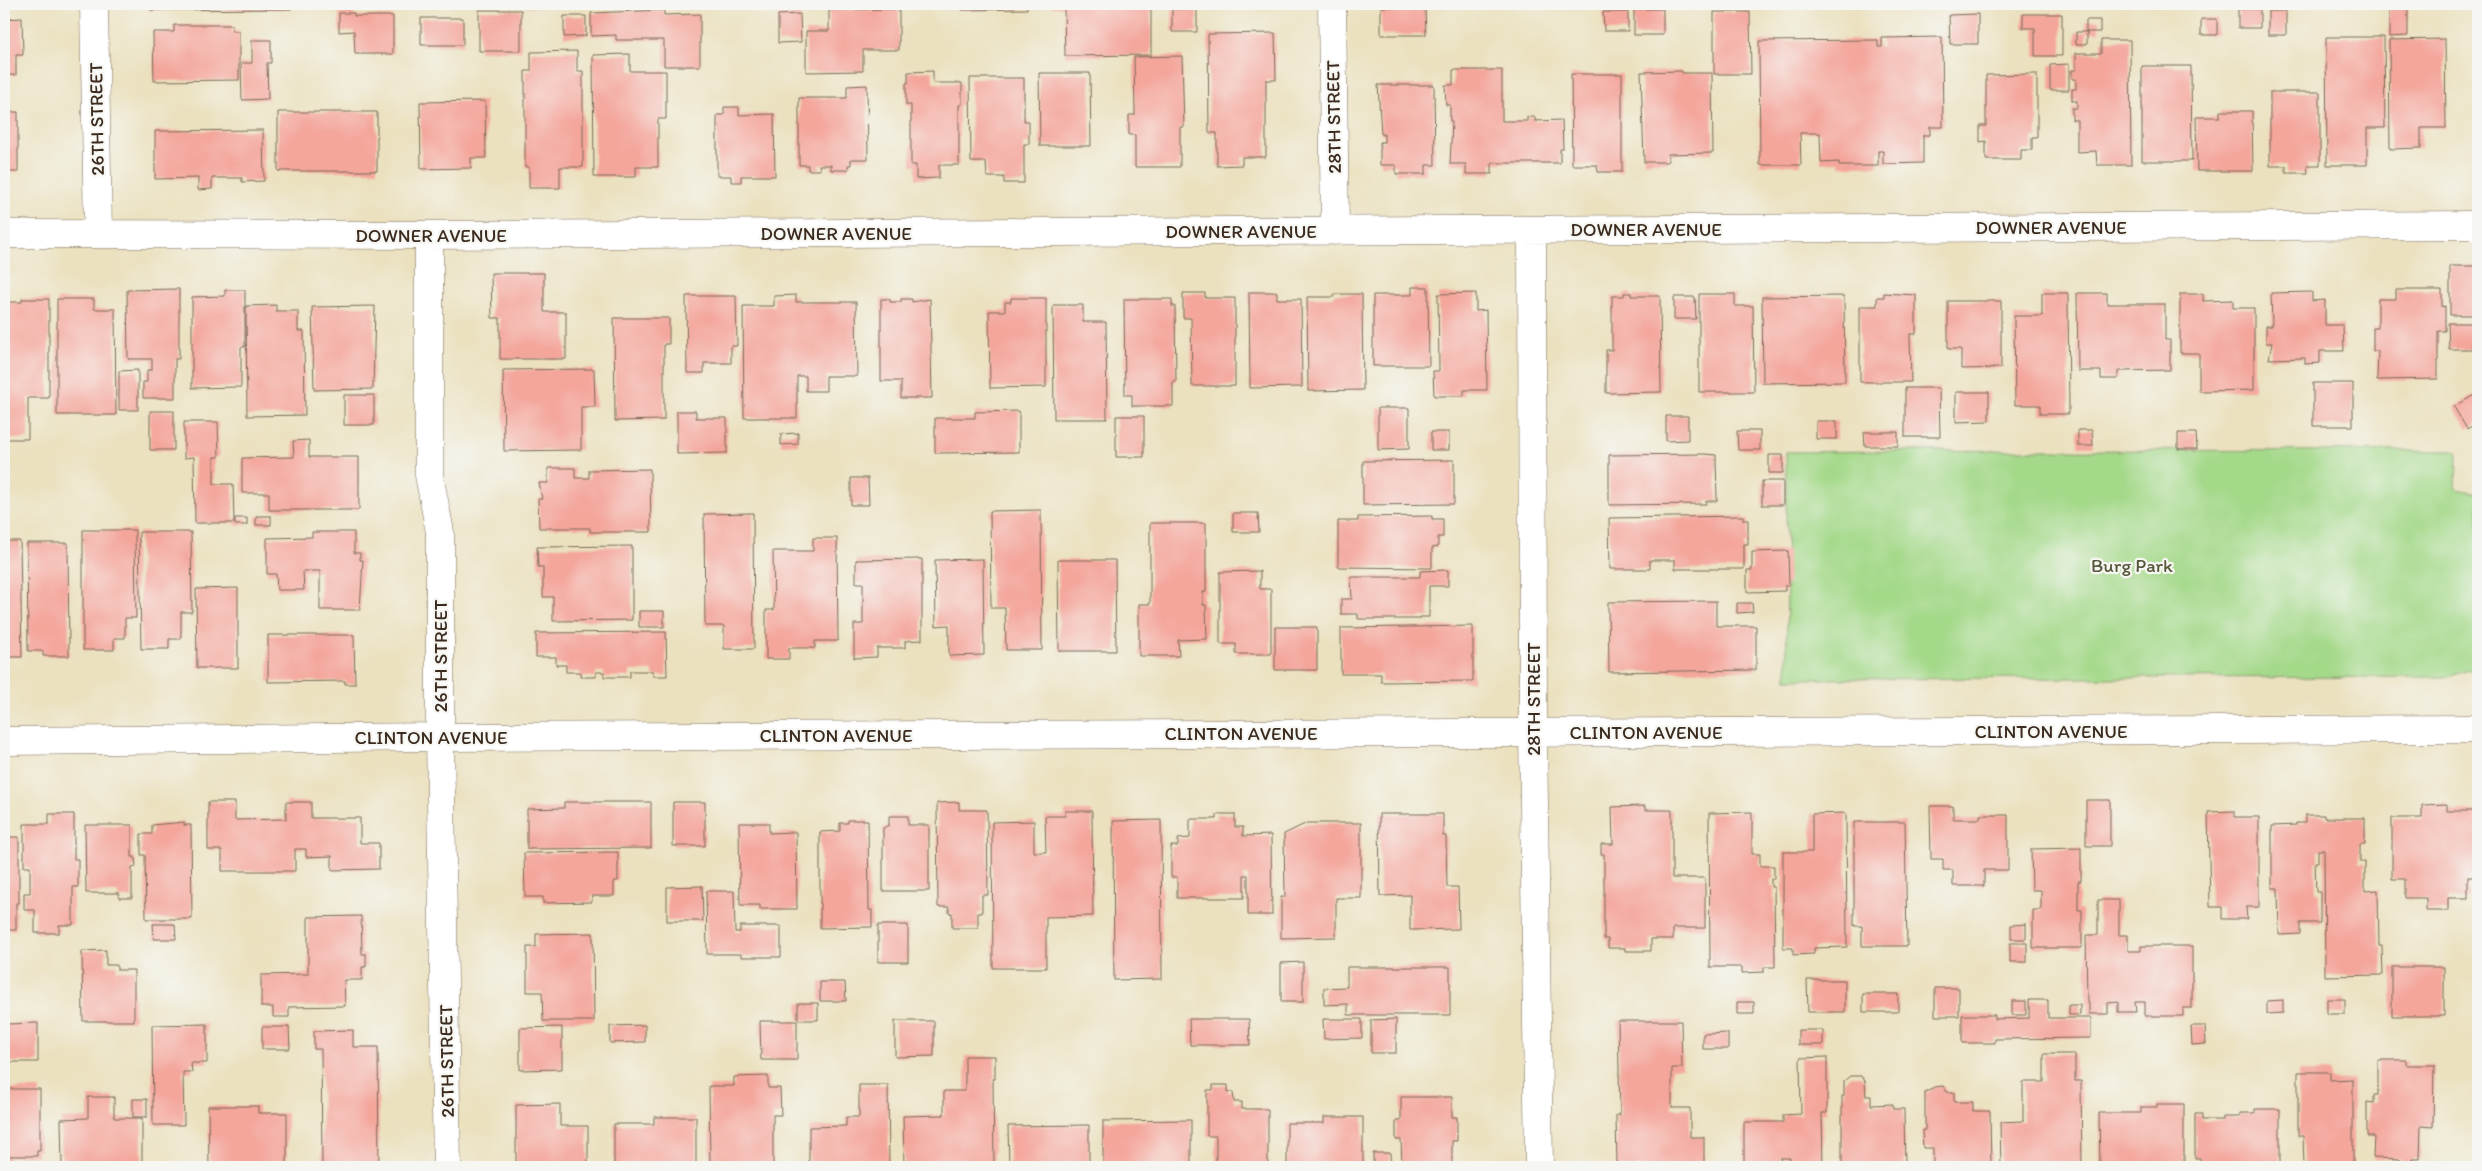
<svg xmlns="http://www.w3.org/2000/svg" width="2482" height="1171" viewBox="0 0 2482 1171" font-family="Itim,sans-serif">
  <rect width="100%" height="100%" fill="#f6f6f2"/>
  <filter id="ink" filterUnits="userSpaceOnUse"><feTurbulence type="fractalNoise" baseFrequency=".02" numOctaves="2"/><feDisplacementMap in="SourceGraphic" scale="10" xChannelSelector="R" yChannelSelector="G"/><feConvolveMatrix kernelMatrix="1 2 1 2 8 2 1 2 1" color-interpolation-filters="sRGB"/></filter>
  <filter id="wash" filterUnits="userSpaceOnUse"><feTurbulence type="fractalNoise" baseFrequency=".0096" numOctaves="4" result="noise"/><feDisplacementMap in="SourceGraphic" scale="20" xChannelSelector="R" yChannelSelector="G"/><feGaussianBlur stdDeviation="1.12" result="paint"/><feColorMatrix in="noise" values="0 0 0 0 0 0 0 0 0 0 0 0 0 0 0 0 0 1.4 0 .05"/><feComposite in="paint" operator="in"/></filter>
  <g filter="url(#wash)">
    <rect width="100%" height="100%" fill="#ebe1bf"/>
    <path fill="#a4d98a" stroke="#708254" d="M 2020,450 L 2457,451 L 2456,489 L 2478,493 L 2478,667 L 2448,677 L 1787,679 L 1786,452 Z"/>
    <g id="blocks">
      <path fill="#f4a69b" d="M 150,4 L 291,4 L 291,9 L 150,10 Z
        M 527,4 L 583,4 L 583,6 L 527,7 Z
        M 962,4 L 1027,4 L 1027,9 L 962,10 Z
        M 1051,4 L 1173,4 L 1173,7 L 1151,7 L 1151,55 L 1065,56 L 1064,7 L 1051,7 Z
        M 1227,4 L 1273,4 L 1273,7 L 1227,8 Z
        M 1616,4 L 1642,4 L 1642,7 L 1616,7 Z
        M 1381,7 L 1425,7 L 1426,35 L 1381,35 Z
        M 2389,7 L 2408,7 L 2408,36 L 2389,37 Z
        M 899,9 L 899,50 L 863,50 L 863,71 L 806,72 L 806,31 L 829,31 L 829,10 Z
        M 1172,9 L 1197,9 L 1197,32 L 1172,32 Z
        M 1634,9 L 1663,9 L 1663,35 L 1634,35 Z
        M 2238,9 L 2260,9 L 2260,28 L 2238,28 Z
        M 479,10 L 521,10 L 521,51 L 479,51 Z
        M 664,10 L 664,15 L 700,14 L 700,66 L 664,66 L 664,40 L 616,40 L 616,35 L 591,36 L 591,13 Z
        M 2268,11 L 2286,11 L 2286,35 L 2268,35 Z
        M 1603,12 L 1628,12 L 1628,31 L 1604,31 Z
        M 1714,12 L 1750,12 L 1751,74 L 1714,74 Z
        M 339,13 L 354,13 L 354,16 L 393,16 L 393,54 L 355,54 L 354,31 L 339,32 Z
        M 800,14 L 801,42 L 778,43 L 778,15 Z
        M 1978,14 L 1978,44 L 1950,44 L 1949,15 Z
        M 2023,14 L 2062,14 L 2062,56 L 2035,56 L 2035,28 L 2023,28 Z
        M 564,16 L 586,16 L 586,36 L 564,37 Z
        M 22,18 L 23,55 L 16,55 L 16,75 L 4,75 L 4,19 Z
        M 421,18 L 463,18 L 463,45 L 421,45 Z
        M 2201,19 L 2217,19 L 2217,35 L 2201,35 Z
        M 2086,20 L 2100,20 L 2100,32 L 2086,32 Z
        M 174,25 L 232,25 L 232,31 L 239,31 L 239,80 L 154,81 L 153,32 L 174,32 Z
        M 2076,32 L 2087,32 L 2087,44 L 2076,44 Z
        M 1275,33 L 1276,80 L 1266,80 L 1266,157 L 1242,157 L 1242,165 L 1217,166 L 1217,133 L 1209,133 L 1208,34 Z
        M 1942,37 L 1943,127 L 1930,127 L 1930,135 L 1923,135 L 1923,163 L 1883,164 L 1883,151 L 1878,151 L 1878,166 L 1839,166 L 1839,162 L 1821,163 L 1820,133 L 1800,133 L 1801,165 L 1760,165 L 1759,41 L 1878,40 L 1878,47 L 1882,47 L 1882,38 Z
        M 2326,37 L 2384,37 L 2385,128 L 2367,128 L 2367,165 L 2327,165 Z
        M 2445,39 L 2446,128 L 2421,128 L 2421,148 L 2390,149 L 2389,40 Z
        M 252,40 L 271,40 L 271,63 L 267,63 L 268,99 L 242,100 L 241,63 L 252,63 Z
        M 2101,40 L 2130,40 L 2131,165 L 2097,165 L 2096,151 L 2077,152 L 2077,120 L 2072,120 L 2072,108 L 2077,108 L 2077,101 L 2072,101 L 2072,89 L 2076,89 L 2076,79 L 2072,79 L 2072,70 L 2076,70 L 2076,53 L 2101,53 Z
        M 577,51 L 577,71 L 583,71 L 583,167 L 560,167 L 560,188 L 529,188 L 529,167 L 525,167 L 525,71 L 531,71 L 531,52 Z
        M 630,54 L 630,71 L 666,71 L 666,119 L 658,119 L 658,167 L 636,167 L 636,177 L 594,177 L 593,55 Z
        M 1182,56 L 1184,127 L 1180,127 L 1180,167 L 1135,167 L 1135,135 L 1129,135 L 1129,115 L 1135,115 L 1134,57 Z
        M 2069,64 L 2069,90 L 2050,90 L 2050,65 Z
        M 2142,66 L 2191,66 L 2192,161 L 2142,161 Z
        M 1453,70 L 1502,70 L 1502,121 L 1527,121 L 1527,117 L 1535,117 L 1535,121 L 1562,120 L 1563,149 L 1560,149 L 1560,163 L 1492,163 L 1492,174 L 1466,174 L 1466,164 L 1450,164 L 1452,121 L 1450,121 L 1450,105 L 1446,105 L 1445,85 L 1453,85 Z
        M 933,71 L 933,83 L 962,83 L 962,105 L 959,105 L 959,165 L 939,165 L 939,178 L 916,179 L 916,165 L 911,165 L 911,105 L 906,105 L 906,83 L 908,83 L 908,72 Z
        M 1682,71 L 1682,73 L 1712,73 L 1713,153 L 1668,154 L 1668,162 L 1644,162 L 1641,72 Z
        M 1039,73 L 1090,73 L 1091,146 L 1040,146 Z
        M 1571,74 L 1622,74 L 1622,172 L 1598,172 L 1597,165 L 1572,165 Z
        M 2037,74 L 2037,137 L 2032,137 L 2032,150 L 2021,150 L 2021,160 L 1986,160 L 1986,141 L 1980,142 L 1980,126 L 1986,126 L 1986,75 Z
        M 970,78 L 1024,78 L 1024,121 L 1029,121 L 1029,144 L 1024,144 L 1024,183 L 1004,183 L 1004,177 L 987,177 L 986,162 L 971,162 Z
        M 867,85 L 868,159 L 851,159 L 851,165 L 848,165 L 848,170 L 831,170 L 831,165 L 819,165 L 820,170 L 808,170 L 808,165 L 799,165 L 799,98 L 847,98 L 847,86 Z
        M 1378,85 L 1434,85 L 1435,165 L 1426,165 L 1426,174 L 1396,174 L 1396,165 L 1380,165 L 1380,142 L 1384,142 L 1384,134 L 1381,134 Z
        M 2270,92 L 2320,92 L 2320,165 L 2307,165 L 2308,173 L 2286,173 L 2286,166 L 2270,166 Z
        M 485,101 L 486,158 L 471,158 L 471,168 L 421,169 L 420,102 Z
        M 724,107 L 739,107 L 739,115 L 774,114 L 775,176 L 741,176 L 741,182 L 731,182 L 731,176 L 717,176 L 717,115 L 724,115 Z
        M 2220,111 L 2252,111 L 2253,171 L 2197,171 L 2196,117 L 2220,117 Z
        M 4,112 L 18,112 L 18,172 L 4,172 Z
        M 278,112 L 377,112 L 377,171 L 278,171 Z
        M 263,130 L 264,181 L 242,182 L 242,178 L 212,178 L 212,189 L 198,190 L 198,178 L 155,179 L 155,131 Z
        M 2450,266 L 2478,266 L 2478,315 L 2450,315 Z
        M 491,273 L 544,273 L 544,312 L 566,312 L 566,359 L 500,359 L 500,318 L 492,318 Z
        M 1412,287 L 1428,287 L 1429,366 L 1373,366 L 1373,295 L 1412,295 Z
        M 179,289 L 179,359 L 175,359 L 175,398 L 143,398 L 143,382 L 147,382 L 147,370 L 152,370 L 152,359 L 128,359 L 127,290 Z
        M 225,290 L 245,290 L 245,347 L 241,347 L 241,387 L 192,388 L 192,297 L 225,296 Z
        M 2396,290 L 2442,290 L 2442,307 L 2445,306 L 2445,331 L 2438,331 L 2438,379 L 2377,380 L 2378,351 L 2373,351 L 2373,328 L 2378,328 L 2378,299 L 2396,299 Z
        M 1249,292 L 1277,292 L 1277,299 L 1301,299 L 1302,387 L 1250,388 Z
        M 2312,292 L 2312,301 L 2325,300 L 2325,325 L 2343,325 L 2344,351 L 2320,351 L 2320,363 L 2305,364 L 2305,358 L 2269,359 L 2272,343 L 2266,343 L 2266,326 L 2272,326 L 2271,293 Z
        M 1183,293 L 1205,293 L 1205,298 L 1235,298 L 1235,386 L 1192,386 L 1191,318 L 1183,318 Z
        M 1476,293 L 1476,311 L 1486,310 L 1487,390 L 1464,390 L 1464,396 L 1434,396 L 1433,371 L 1439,371 L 1438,294 Z
        M 1624,293 L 1631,293 L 1631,296 L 1660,296 L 1661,392 L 1606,393 L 1606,350 L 1612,350 L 1612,296 L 1624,296 Z
        M 1884,293 L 1916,295 L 1916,334 L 1910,334 L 1911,382 L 1860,382 L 1860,306 L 1877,306 L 1877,297 L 1884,297 Z
        M 2042,293 L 2068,293 L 2069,414 L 2040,414 L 2040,405 L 2015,405 L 2014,316 L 2042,316 Z
        M 2077,293 L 2107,293 L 2107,304 L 2165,304 L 2165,340 L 2170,340 L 2170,370 L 2118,371 L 2118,379 L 2101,379 L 2101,371 L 2078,371 Z
        M 1334,294 L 1362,294 L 1363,390 L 1308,391 L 1307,297 L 1334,297 Z
        M 1699,294 L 1735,294 L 1735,306 L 1753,306 L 1754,392 L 1699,392 Z
        M 2180,294 L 2203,294 L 2203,301 L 2233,300 L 2233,308 L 2254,308 L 2254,390 L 2199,391 L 2199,353 L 2180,353 Z
        M 796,295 L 796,302 L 856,302 L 857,376 L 826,376 L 826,391 L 806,391 L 806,376 L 797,376 L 797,418 L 744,418 L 743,306 L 774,306 L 774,296 Z
        M 686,296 L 736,296 L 737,346 L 731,346 L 731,363 L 704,363 L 704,373 L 687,373 Z
        M 1844,296 L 1845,382 L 1763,383 L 1762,297 Z
        M 1674,297 L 1695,297 L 1696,319 L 1674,319 Z
        M 1011,298 L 1046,298 L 1046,387 L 990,388 L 989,311 L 1005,311 L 1005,302 L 1011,302 Z
        M 22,299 L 49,299 L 49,398 L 28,398 L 28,439 L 4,439 L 4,302 L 22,302 Z
        M 57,299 L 94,299 L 94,309 L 115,309 L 116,415 L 57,415 Z
        M 881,299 L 890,299 L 890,302 L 901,302 L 901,299 L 912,299 L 912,302 L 930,299 L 932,398 L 901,398 L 901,381 L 881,381 Z
        M 1124,299 L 1172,299 L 1172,306 L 1175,306 L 1176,382 L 1173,382 L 1173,406 L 1132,406 L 1132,395 L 1125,395 Z
        M 1948,301 L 2001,301 L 2001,368 L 1961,369 L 1961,349 L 1948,349 Z
        M 276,305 L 276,311 L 298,311 L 298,331 L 304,331 L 305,415 L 247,416 L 246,306 Z
        M 1053,305 L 1083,305 L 1083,322 L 1106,322 L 1107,419 L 1054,419 Z
        M 375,306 L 373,389 L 314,390 L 312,307 Z
        M 614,318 L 669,318 L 669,344 L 664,344 L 664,420 L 615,421 Z
        M 2448,323 L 2472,323 L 2472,349 L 2449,349 Z
        M 594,369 L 595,407 L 581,407 L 581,450 L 504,451 L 503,370 Z
        M 138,370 L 138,410 L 119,410 L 119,371 Z
        M 2313,383 L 2353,383 L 2353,426 L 2313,426 Z
        M 1905,388 L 1939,388 L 1940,437 L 1905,437 Z
        M 1956,392 L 1989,392 L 1989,421 L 1956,422 Z
        M 344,395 L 374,395 L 374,425 L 344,425 Z
        M 2474,395 L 2478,401 L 2478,422 L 2467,429 L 2454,407 Z
        M 1378,408 L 1409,408 L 1409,449 L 1378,450 Z
        M 150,411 L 174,411 L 174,450 L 150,450 Z
        M 677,411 L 696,411 L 696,418 L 727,418 L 727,453 L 677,454 Z
        M 1019,411 L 1019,452 L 935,453 L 935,418 L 975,418 L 975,412 Z
        M 1116,416 L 1144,416 L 1144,457 L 1116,457 Z
        M 1666,416 L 1688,416 L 1688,440 L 1666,441 Z
        M 1816,421 L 1837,421 L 1837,439 L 1816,439 Z
        M 184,422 L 218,422 L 219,457 L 214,457 L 214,484 L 233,484 L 234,523 L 195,523 L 194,457 L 184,458 Z
        M 2078,430 L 2092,430 L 2093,446 L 2078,446 Z
        M 1737,431 L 1760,431 L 1760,450 L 1738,450 Z
        M 1431,432 L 1449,432 L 1449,450 L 1431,450 Z
        M 1864,432 L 1898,432 L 1898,446 L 1865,446 Z
        M 798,433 L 798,444 L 781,445 L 781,434 Z
        M 2178,433 L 2196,433 L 2197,449 L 2178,449 Z
        M 309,440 L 309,457 L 359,457 L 359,510 L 269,510 L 269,493 L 242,493 L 242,458 L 294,457 L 293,441 Z
        M 1705,454 L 1716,455 L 1717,501 L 1706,501 L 1706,504 L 1609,505 L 1609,455 Z
        M 1769,455 L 1783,455 L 1783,473 L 1769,473 Z
        M 1454,460 L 1454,504 L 1363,505 L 1363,461 Z
        M 548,468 L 575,468 L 575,478 L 589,478 L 589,470 L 650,469 L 651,532 L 590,532 L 590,528 L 539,528 L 538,499 L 542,499 L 539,483 L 548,483 Z
        M 851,478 L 868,478 L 869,505 L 851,505 Z
        M 1762,481 L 1783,481 L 1783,505 L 1762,505 Z
        M 1041,510 L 1042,650 L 1006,650 L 1005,608 L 991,608 L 990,511 Z
        M 753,513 L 754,649 L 724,649 L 724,626 L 705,626 L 704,514 Z
        M 1233,513 L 1258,513 L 1259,532 L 1233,532 Z
        M 256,516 L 271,516 L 271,525 L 256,525 Z
        M 1432,516 L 1432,519 L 1443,519 L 1443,537 L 1438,537 L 1438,547 L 1432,548 L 1432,568 L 1338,567 L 1338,521 L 1358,521 L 1358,517 Z
        M 1743,516 L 1743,520 L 1748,520 L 1748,544 L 1744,544 L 1744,569 L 1675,569 L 1675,560 L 1650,560 L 1650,569 L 1610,569 L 1609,518 Z
        M 235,518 L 247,518 L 247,525 L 235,525 Z
        M 1150,523 L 1206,523 L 1206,592 L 1203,592 L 1203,605 L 1206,605 L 1207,639 L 1178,640 L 1179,656 L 1139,656 L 1139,604 L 1150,604 Z
        M 83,530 L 135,530 L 136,618 L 125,618 L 125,638 L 114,638 L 114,650 L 83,650 Z
        M 139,532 L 191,532 L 192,612 L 181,612 L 181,639 L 169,639 L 169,649 L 141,649 Z
        M 312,532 L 354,532 L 354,553 L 360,553 L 360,560 L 363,560 L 360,610 L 320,610 L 320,571 L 303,571 L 304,590 L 277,590 L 276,574 L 267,574 L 267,538 L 312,537 Z
        M 813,538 L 837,538 L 838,641 L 815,641 L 815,648 L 789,648 L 789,659 L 766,659 L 766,610 L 774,610 L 773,551 L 813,551 Z
        M 4,541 L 20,541 L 22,657 L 4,657 Z
        M 27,543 L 68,543 L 69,656 L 43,656 L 43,651 L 28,651 Z
        M 632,546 L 632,620 L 553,621 L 553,597 L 543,597 L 543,567 L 538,567 L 537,547 Z
        M 1788,551 L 1789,585 L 1785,585 L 1785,591 L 1747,592 L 1747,570 L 1752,570 L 1752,552 Z
        M 922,559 L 922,640 L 905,641 L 905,648 L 877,648 L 877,657 L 854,658 L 854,624 L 863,624 L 863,583 L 856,583 L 856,560 Z
        M 983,559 L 984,655 L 949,656 L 949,625 L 936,626 L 935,560 Z
        M 1058,560 L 1115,560 L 1116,651 L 1059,651 Z
        M 1448,570 L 1448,586 L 1429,586 L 1429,617 L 1420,617 L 1420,619 L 1358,619 L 1358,614 L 1341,614 L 1341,599 L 1352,599 L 1351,577 L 1420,577 L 1420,571 Z
        M 1260,571 L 1260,589 L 1271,589 L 1271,654 L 1236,654 L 1236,644 L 1220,644 L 1220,572 Z
        M 238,588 L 238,668 L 197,668 L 196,589 Z
        M 1716,601 L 1716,626 L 1756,626 L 1756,670 L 1609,672 L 1608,602 Z
        M 1737,603 L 1752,603 L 1753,612 L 1737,613 Z
        M 639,611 L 664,611 L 664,627 L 639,627 Z
        M 1473,626 L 1473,681 L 1381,682 L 1381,674 L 1341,674 L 1341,628 Z
        M 1275,627 L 1317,627 L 1317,670 L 1275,670 Z
        M 666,632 L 667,676 L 653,676 L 653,671 L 630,671 L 630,677 L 604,677 L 604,672 L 596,672 L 596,677 L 580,677 L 580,672 L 566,672 L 566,665 L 556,665 L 556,657 L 536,657 L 536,633 Z
        M 268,635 L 354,635 L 355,684 L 345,684 L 345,681 L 268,682 Z
        M 2086,800 L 2110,800 L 2110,846 L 2086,846 Z
        M 208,802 L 235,802 L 235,820 L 286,819 L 286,802 L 311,802 L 311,818 L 360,818 L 360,843 L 379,843 L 379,869 L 332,870 L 332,856 L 306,857 L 306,849 L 295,849 L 295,871 L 222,871 L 222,850 L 208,850 Z
        M 564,802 L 651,802 L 651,848 L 527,849 L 527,809 L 564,808 Z
        M 673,802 L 705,802 L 705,846 L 673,846 Z
        M 959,802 L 959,810 L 987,810 L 988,895 L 982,895 L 982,913 L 978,913 L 978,928 L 952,928 L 952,913 L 949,913 L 949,907 L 938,907 L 937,803 Z
        M 2447,804 L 2447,811 L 2478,811 L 2478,877 L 2468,877 L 2468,898 L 2448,898 L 2448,911 L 2426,911 L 2426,898 L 2405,898 L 2405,879 L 2392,879 L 2392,818 L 2422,818 L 2422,805 Z
        M 1645,806 L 1645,810 L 1672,810 L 1672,878 L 1705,878 L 1705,928 L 1673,928 L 1673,939 L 1651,939 L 1651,951 L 1625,951 L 1625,948 L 1608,948 L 1608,939 L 1604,939 L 1604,854 L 1601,854 L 1601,844 L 1613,844 L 1612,807 Z
        M 1930,806 L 1953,806 L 1953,819 L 1980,819 L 1980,815 L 2008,815 L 2008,870 L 1984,870 L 1984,886 L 1953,886 L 1953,870 L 1943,870 L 1943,859 L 1931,859 Z
        M 1065,811 L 1092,811 L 1093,916 L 1046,917 L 1046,968 L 993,968 L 992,822 L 1034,821 L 1034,852 L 1046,852 L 1045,816 L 1065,816 Z
        M 2234,811 L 2234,817 L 2259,817 L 2259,907 L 2246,907 L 2247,919 L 2222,919 L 2222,907 L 2210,907 L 2208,812 Z
        M 1752,812 L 1752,854 L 1760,854 L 1760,866 L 1774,866 L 1774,879 L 1771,879 L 1771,887 L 1774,887 L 1775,967 L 1764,967 L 1764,972 L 1742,973 L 1742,967 L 1710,967 L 1709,813 Z
        M 1846,813 L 1847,947 L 1814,948 L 1814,954 L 1793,955 L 1793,948 L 1783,948 L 1783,852 L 1812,852 L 1812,814 Z
        M 49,814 L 74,814 L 74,859 L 78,859 L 78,887 L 73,887 L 73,925 L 59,925 L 59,933 L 35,933 L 35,910 L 24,910 L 24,893 L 30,893 L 30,867 L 24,867 L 24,824 L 49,824 Z
        M 1217,814 L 1235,814 L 1235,827 L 1243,827 L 1243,836 L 1271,835 L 1272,915 L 1248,915 L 1248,875 L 1244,875 L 1244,898 L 1177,898 L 1177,877 L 1171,877 L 1171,846 L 1178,846 L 1178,839 L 1190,838 L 1190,819 L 1217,819 Z
        M 1379,814 L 1443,814 L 1443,836 L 1446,836 L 1447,887 L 1458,887 L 1459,929 L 1410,930 L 1410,895 L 1380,896 Z
        M 2305,815 L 2324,815 L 2324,818 L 2365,818 L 2365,844 L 2360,844 L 2360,862 L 2365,862 L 2365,891 L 2378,890 L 2379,946 L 2382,946 L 2383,975 L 2325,976 L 2324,850 L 2318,850 L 2318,862 L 2315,862 L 2316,892 L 2320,892 L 2320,923 L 2300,923 L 2300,934 L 2279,935 L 2278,888 L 2272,888 L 2272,826 L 2296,825 L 2296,823 L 2305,823 Z
        M 889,816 L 908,816 L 908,825 L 929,825 L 929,891 L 883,891 L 883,828 L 889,825 Z
        M 848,820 L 868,820 L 869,910 L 872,910 L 872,927 L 820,928 L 820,832 L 840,831 L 840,823 L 848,823 Z
        M 1161,820 L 1162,979 L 1114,980 L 1113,821 Z
        M 184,822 L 184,825 L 191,825 L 192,919 L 146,919 L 145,855 L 141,855 L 141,834 L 152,834 L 152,825 Z
        M 1854,822 L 1905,822 L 1907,946 L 1862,946 L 1862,926 L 1854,926 Z
        M 739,823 L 769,823 L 769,833 L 796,832 L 797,909 L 760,909 L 760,905 L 740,905 Z
        M 1307,823 L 1361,823 L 1361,898 L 1336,898 L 1336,937 L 1281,938 L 1281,897 L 1285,897 L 1284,834 Z
        M 85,825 L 132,825 L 132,857 L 135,857 L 136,867 L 132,868 L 132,898 L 119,898 L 119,893 L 86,893 Z
        M 4,837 L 19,837 L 19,903 L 16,903 L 16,930 L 4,930 Z
        M 2081,848 L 2081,881 L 2078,881 L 2078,910 L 2082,910 L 2082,948 L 2033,948 L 2033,910 L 2041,910 L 2041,890 L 2032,890 L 2031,849 Z
        M 618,852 L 618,881 L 614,881 L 614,896 L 592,896 L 592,902 L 543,903 L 543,897 L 525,897 L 524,853 Z
        M 702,886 L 703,921 L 667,921 L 667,887 Z
        M 706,891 L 734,891 L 735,932 L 740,932 L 740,926 L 781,926 L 781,957 L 741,957 L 741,954 L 707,954 Z
        M 2098,900 L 2119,900 L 2119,935 L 2128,935 L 2128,951 L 2141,951 L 2141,946 L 2192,946 L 2192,1008 L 2183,1008 L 2183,1016 L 2145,1016 L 2145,1002 L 2135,1002 L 2136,1012 L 2118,1012 L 2118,1002 L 2108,1003 L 2108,1014 L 2089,1014 L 2089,1003 L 2087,1003 L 2086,935 L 2098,935 Z
        M 361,916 L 362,954 L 366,954 L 366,967 L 362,967 L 362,980 L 344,980 L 345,1006 L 289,1007 L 289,1017 L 273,1017 L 273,1007 L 261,1007 L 261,975 L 308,974 L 308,917 Z
        M 153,924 L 175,924 L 176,939 L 154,939 Z
        M 2026,924 L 2026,939 L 2011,939 L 2011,925 Z
        M 878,925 L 908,925 L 908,962 L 878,962 Z
        M 593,933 L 594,1021 L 543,1021 L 542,992 L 527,992 L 527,947 L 536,947 L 536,934 Z
        M 2010,943 L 2027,943 L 2027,962 L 2010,962 Z
        M 106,950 L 106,965 L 117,965 L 117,970 L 134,970 L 134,1021 L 83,1021 L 82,951 Z
        M 1303,962 L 1303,1002 L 1281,1002 L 1281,963 Z
        M 1347,967 L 1450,967 L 1450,1015 L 1348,1015 L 1348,1004 L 1324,1005 L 1324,988 L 1347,987 Z
        M 2392,967 L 2444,967 L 2444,1016 L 2392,1016 Z
        M 1807,980 L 1845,980 L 1845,1012 L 1808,1012 Z
        M 820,982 L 845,982 L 846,1001 L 820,1001 Z
        M 1935,988 L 1959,988 L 1959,1016 L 1935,1016 Z
        M 1863,994 L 1898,994 L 1898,1012 L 1863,1012 Z
        M 2327,999 L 2345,999 L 2345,1014 L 2327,1014 Z
        M 2029,1000 L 2048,1000 L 2048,1018 L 2091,1018 L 2091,1038 L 1995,1039 L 1995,1043 L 1962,1043 L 1962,1015 L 1995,1015 L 1995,1019 L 2029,1018 Z
        M 2283,1000 L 2283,1013 L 2267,1014 L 2267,1001 Z
        M 2012,1001 L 2026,1001 L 2026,1015 L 2012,1015 Z
        M 1737,1002 L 1754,1002 L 1754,1014 L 1737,1014 Z
        M 798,1003 L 818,1003 L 818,1020 L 798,1020 Z
        M 2069,1005 L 2080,1005 L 2080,1015 L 2069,1015 Z
        M 1189,1019 L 1249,1019 L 1250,1045 L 1190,1045 Z
        M 1323,1019 L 1362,1019 L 1362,1038 L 1324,1039 Z
        M 1396,1019 L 1396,1053 L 1371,1053 L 1371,1020 Z
        M 760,1021 L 797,1021 L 797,1060 L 761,1060 Z
        M 895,1021 L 934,1021 L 934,1056 L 895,1057 Z
        M 1618,1021 L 1681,1021 L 1682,1068 L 1672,1068 L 1672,1108 L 1690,1108 L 1690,1137 L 1704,1137 L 1704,1167 L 1617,1167 L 1616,1115 L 1620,1115 Z
        M 38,1023 L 38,1062 L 4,1062 L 4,1024 Z
        M 207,1024 L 207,1063 L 191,1063 L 192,1072 L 183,1072 L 184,1125 L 153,1125 L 152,1025 Z
        M 645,1025 L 645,1042 L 610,1043 L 610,1026 Z
        M 2191,1026 L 2205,1026 L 2206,1044 L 2192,1045 Z
        M 262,1027 L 289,1027 L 290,1049 L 262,1049 Z
        M 562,1027 L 562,1069 L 520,1070 L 520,1028 Z
        M 353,1030 L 353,1047 L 378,1047 L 379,1167 L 322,1167 L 321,1049 L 314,1049 L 314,1031 Z
        M 1798,1030 L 1823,1030 L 1823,1045 L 1798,1045 Z
        M 1728,1033 L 1728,1049 L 1703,1049 L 1703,1034 Z
        M 2044,1054 L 2075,1054 L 2075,1081 L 2081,1081 L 2082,1167 L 2001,1167 L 2000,1122 L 2023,1121 L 2023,1082 L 2044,1082 Z
        M 965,1056 L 995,1056 L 995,1079 L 993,1079 L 994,1167 L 904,1167 L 903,1116 L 944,1115 L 944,1091 L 965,1091 Z
        M 1827,1057 L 1827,1113 L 1822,1113 L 1823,1167 L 1790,1166 L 1790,1158 L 1780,1158 L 1781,1167 L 1744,1167 L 1744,1122 L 1783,1122 L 1783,1115 L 1801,1114 L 1800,1058 Z
        M 2378,1060 L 2407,1060 L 2407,1065 L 2434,1065 L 2433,1127 L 2421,1126 L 2420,1159 L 2412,1159 L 2412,1162 L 2401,1162 L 2401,1159 L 2373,1158 L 2374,1136 L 2367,1136 L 2367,1102 L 2374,1103 L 2374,1095 L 2378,1095 Z
        M 2298,1072 L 2330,1072 L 2330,1080 L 2353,1079 L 2353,1167 L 2304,1167 L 2303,1136 L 2298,1136 Z
        M 768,1076 L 768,1088 L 780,1088 L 781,1115 L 773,1115 L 773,1167 L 710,1167 L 709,1086 L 734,1086 L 734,1077 Z
        M 1850,1076 L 1861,1076 L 1865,1081 L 1866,1096 L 1871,1096 L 1871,1105 L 1893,1104 L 1893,1109 L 1904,1109 L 1905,1167 L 1842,1167 L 1842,1096 L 1844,1096 L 1844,1081 Z
        M 859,1085 L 888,1085 L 889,1167 L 809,1167 L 809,1127 L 846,1126 L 846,1117 L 859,1117 Z
        M 1213,1085 L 1228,1085 L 1228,1092 L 1233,1092 L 1234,1102 L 1242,1102 L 1242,1109 L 1268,1109 L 1268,1167 L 1216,1167 L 1216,1136 L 1207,1136 L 1207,1090 L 1213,1090 Z
        M 1943,1086 L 1947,1092 L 1954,1092 L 1954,1102 L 1973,1102 L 1973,1111 L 1990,1111 L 1991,1167 L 1933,1167 L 1933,1148 L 1923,1148 L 1922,1130 L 1925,1130 L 1925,1091 L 1929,1091 L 1934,1087 Z
        M 4,1089 L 40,1089 L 40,1151 L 37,1151 L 37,1156 L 9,1156 L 9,1167 L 4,1167 Z
        M 88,1097 L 114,1097 L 114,1118 L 142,1118 L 142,1167 L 62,1167 L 61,1119 L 88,1118 Z
        M 1401,1097 L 1452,1097 L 1452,1117 L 1457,1117 L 1457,1141 L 1452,1141 L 1452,1167 L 1402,1167 L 1401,1140 L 1396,1140 L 1396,1121 L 1401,1121 Z
        M 133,1099 L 147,1099 L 147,1117 L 133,1117 Z
        M 560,1104 L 560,1126 L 588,1126 L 588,1167 L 516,1167 L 516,1105 Z
        M 2157,1104 L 2184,1104 L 2184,1167 L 2100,1167 L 2099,1113 L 2141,1113 L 2141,1107 L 2157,1107 Z
        M 208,1106 L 258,1106 L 258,1113 L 287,1113 L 287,1167 L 209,1167 Z
        M 2255,1109 L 2280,1109 L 2280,1167 L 2200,1167 L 2200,1158 L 2195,1158 L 2195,1114 L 2202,1114 L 2202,1120 L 2223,1120 L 2223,1117 L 2240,1117 L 2240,1113 L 2255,1113 Z
        M 654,1117 L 696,1117 L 696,1167 L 614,1167 L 614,1124 L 654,1124 Z
        M 1324,1117 L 1363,1117 L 1363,1167 L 1287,1167 L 1287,1123 L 1324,1123 Z
        M 1191,1120 L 1191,1167 L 1103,1167 L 1103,1121 Z
        M 1089,1125 L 1089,1167 L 1009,1167 L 1008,1126 Z
        M 1373,1153 L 1390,1153 L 1391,1167 L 1373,1167 Z"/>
    </g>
  </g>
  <g filter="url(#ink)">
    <use href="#blocks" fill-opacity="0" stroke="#796a56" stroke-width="1"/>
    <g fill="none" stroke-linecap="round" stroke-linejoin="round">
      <defs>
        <path id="minor" d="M 94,4 L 98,233
          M 1332,4 L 1335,231
          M 1532,230 L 1533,732 L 1539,1167
          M 4,234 L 429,235 L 2478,225
          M 429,235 L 429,475 L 440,532 L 440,737 L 447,1167
          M 4,741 L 440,737 L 2478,729"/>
      </defs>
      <use href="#minor" stroke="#796a56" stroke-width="29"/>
      <use href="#minor" stroke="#fff" stroke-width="28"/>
    </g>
  </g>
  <g text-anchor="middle" stroke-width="4.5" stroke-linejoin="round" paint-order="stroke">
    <g font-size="19" fill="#3b2a1e" stroke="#f6f6f2">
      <text transform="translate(1333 117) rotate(-91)" y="7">28TH STREET</text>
      <text transform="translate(96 119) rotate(-91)" y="7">26TH STREET</text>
      <text x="2051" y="234">DOWNER AVENUE</text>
      <text x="1646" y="236">DOWNER AVENUE</text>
      <text x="1241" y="238">DOWNER AVENUE</text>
      <text x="836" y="240">DOWNER AVENUE</text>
      <text x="431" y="242">DOWNER AVENUE</text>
      <text transform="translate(440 656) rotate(-90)" y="7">26TH STREET</text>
      <text transform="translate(1533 699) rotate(-90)" y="7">28TH STREET</text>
      <text x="2051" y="738">CLINTON AVENUE</text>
      <text x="1646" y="739">CLINTON AVENUE</text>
      <text x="1241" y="740">CLINTON AVENUE</text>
      <text x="836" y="742">CLINTON AVENUE</text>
      <text x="431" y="744">CLINTON AVENUE</text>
      <text transform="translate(446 1061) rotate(-91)" y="7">26TH STREET</text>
    </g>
    <g font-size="19" fill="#555639" stroke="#f6f6f2">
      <text x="2132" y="572">Burg Park</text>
    </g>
  </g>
  <rect width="2482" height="1171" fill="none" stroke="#f6f6f2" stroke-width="20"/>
</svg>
